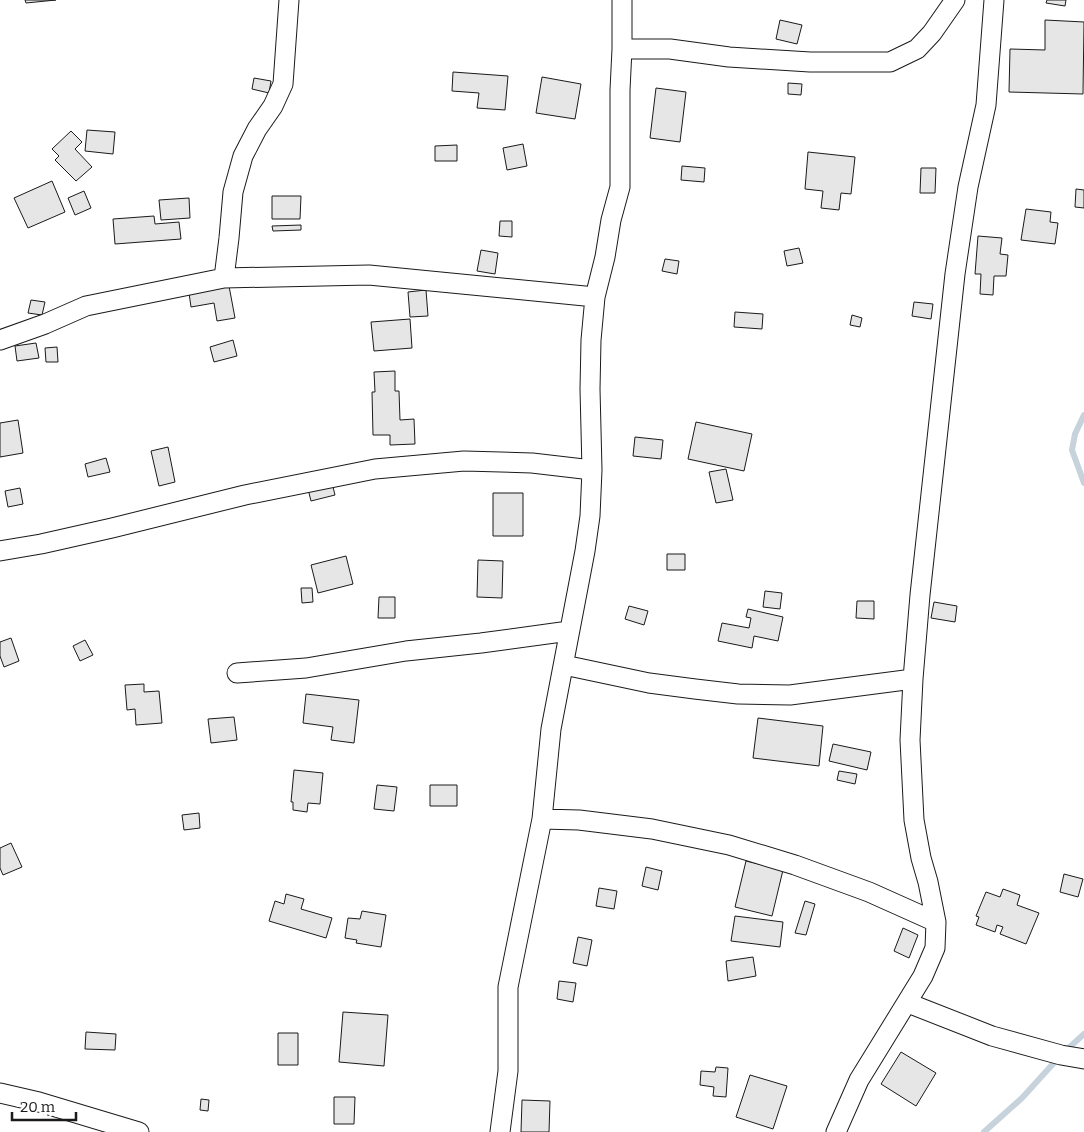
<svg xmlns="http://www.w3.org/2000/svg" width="1084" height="1132" viewBox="0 0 1084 1132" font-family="Bitter,serif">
  <rect width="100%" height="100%" fill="#fff"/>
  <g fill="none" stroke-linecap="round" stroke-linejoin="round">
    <path stroke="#c6d2dc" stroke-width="6" d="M 1084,415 L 1075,434 L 1072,450 L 1084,483
      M 984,1132 L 1022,1098 L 1061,1055 L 1084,1034"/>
  </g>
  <path fill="#e6e6e6" stroke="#1a1a1a" d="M 25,0 L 56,0 L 26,3 Z
    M 1047,0 L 1066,0 L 1065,6 L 1046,3 Z
    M 780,20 L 802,25 L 797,44 L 776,39 Z
    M 1045,20 L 1084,22 L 1083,94 L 1009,92 L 1010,49 L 1045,50 Z
    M 453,72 L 508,76 L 505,110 L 477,108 L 479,93 L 452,91 Z
    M 542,77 L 581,84 L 575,119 L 536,113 Z
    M 254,78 L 271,81 L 269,93 L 252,89 Z
    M 788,83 L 802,84 L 801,95 L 788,94 Z
    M 656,88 L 686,92 L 680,142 L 650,138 Z
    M 87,130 L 115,132 L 113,154 L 85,151 Z
    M 71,131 L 82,142 L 75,149 L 92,167 L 76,181 L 55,160 L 59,156 L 52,149 Z
    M 523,144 L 527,166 L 507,170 L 503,148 Z
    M 457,145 L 457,161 L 435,161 L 435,146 Z
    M 808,152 L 855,157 L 851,194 L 841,193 L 839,210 L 821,208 L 823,191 L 805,189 Z
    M 682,166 L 705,168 L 704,182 L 681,180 Z
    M 921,168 L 936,168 L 935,193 L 920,193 Z
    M 52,181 L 65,212 L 28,228 L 14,198 Z
    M 1076,189 L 1084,190 L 1084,208 L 1075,207 Z
    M 84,191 L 91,208 L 75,215 L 68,198 Z
    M 272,196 L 301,196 L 300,219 L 272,219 Z
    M 189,198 L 190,218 L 161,220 L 159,200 Z
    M 1026,209 L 1051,212 L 1050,222 L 1058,223 L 1055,244 L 1021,240 Z
    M 154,216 L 155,224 L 179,222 L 181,239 L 115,244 L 113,219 Z
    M 500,221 L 512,221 L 512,237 L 499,236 Z
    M 301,225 L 301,230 L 273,231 L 272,226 Z
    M 978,236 L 1002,238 L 1000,254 L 1008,255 L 1006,276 L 994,276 L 993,295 L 980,294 L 981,274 L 975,274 Z
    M 799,248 L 803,263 L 787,266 L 784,251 Z
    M 481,250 L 498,253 L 495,274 L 477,271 Z
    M 665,259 L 679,261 L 677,274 L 662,271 Z
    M 229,286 L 235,318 L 217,321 L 214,303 L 191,307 L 189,293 Z
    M 426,290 L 428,316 L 410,317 L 408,292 Z
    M 31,300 L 45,302 L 42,315 L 28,313 Z
    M 914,302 L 933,304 L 931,319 L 912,316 Z
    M 735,312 L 763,314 L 762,329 L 734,327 Z
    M 852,315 L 862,318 L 860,327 L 850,325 Z
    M 410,319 L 412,348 L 374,351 L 371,322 Z
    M 233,340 L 237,356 L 214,362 L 210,347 Z
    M 36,343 L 39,358 L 17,361 L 15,346 Z
    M 57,347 L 58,362 L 46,362 L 45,348 Z
    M 395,371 L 395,391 L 399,391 L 400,420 L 414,419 L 415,444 L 390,445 L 390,435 L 373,435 L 372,392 L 375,392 L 374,372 Z
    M 18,420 L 23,453 L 0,457 L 0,423 Z
    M 696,422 L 752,434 L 744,471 L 688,459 Z
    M 635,437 L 663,440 L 661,459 L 633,456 Z
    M 168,447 L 175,482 L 159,486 L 151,451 Z
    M 106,458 L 110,472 L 88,477 L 85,464 Z
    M 726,469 L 733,500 L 716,503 L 709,472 Z
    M 331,479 L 335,495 L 311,501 L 307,485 Z
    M 20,488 L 23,504 L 8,507 L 5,491 Z
    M 493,493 L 523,493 L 523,536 L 493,536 Z
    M 667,554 L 685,554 L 685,570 L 667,570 Z
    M 346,556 L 353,584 L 318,593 L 311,565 Z
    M 478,560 L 503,561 L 502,598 L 477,597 Z
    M 301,588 L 312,588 L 313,602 L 302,603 Z
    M 765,591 L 782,593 L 780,609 L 763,607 Z
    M 379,597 L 395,597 L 395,618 L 378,618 Z
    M 857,601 L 874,601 L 874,619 L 856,618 Z
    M 934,602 L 957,606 L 955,622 L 931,618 Z
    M 629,606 L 648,611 L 644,625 L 625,619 Z
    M 748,609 L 783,617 L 778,641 L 754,636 L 752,648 L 718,641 L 722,623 L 749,628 L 751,618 L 746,617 Z
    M 11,638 L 19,661 L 4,667 L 0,656 L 0,642 Z
    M 85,640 L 93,655 L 80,661 L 73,646 Z
    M 144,684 L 144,692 L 159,691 L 162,723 L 136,725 L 135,709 L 127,710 L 125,685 Z
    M 306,694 L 359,700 L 354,743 L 331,740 L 333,727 L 303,723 Z
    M 234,717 L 237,740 L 211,743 L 208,719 Z
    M 758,718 L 823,726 L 819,766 L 753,758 Z
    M 833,744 L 871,752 L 867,770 L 829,761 Z
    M 294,770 L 323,773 L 320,804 L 308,803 L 307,812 L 293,810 L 293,802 L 291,802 Z
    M 839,771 L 857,774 L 855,784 L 837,780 Z
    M 377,785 L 397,787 L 394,811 L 374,809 Z
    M 430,785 L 457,785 L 457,806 L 430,806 Z
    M 199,813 L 200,828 L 184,830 L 182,815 Z
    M 11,843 L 22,867 L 3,875 L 0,868 L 0,848 Z
    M 746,861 L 783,870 L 772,916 L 735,907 Z
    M 646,867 L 662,871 L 658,890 L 642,886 Z
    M 1064,874 L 1083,879 L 1078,897 L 1060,892 Z
    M 599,888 L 617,891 L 614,909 L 596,906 Z
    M 1003,889 L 1020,895 L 1017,905 L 1039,913 L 1026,944 L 1000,934 L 1003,927 L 997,925 L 995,932 L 976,925 L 979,917 L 976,916 L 986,892 L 1000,897 Z
    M 286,894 L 304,899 L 301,909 L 332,918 L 326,938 L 269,921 L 275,901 L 284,904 Z
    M 805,901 L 815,904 L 806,935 L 795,933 Z
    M 362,911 L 386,915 L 381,947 L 356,943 L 357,940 L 345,938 L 348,918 L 360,919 Z
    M 735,916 L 783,922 L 780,947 L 731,941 Z
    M 903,928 L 918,935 L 909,958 L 894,951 Z
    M 578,937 L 592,940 L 587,966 L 573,963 Z
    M 753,957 L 756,976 L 728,981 L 726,961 Z
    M 559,981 L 576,983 L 573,1002 L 557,999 Z
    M 343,1012 L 388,1015 L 384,1066 L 339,1062 Z
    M 86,1032 L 116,1034 L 115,1050 L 85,1049 Z
    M 278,1033 L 298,1033 L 298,1065 L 278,1065 Z
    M 901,1052 L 936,1073 L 916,1106 L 881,1084 Z
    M 716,1067 L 728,1068 L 726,1097 L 713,1096 L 714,1087 L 700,1085 L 701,1071 L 715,1072 Z
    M 750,1075 L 787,1086 L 773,1129 L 736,1117 Z
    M 334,1097 L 355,1097 L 354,1124 L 334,1124 Z
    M 201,1099 L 209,1100 L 208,1111 L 200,1110 Z
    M 522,1100 L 550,1101 L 549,1132 L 521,1132 Z"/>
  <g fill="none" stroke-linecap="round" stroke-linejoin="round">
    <defs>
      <path id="minor" d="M 622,49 L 670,49 L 729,57 L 810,62 L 890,62 L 917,49 L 932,33 L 955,0
        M 224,278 L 229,238 L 233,192 L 243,156 L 257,129 L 273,106 L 283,84 L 289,0
        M 0,340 L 45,324 L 86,306 L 224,278 L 369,275 L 595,297
        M 0,551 L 41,544 L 112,528 L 245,495 L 375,469 L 464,461 L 532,463 L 592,470
        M 564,665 L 649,683 L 695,689 L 738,694 L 790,695 L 913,679
        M 237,673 L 306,668 L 406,651 L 481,643 L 569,631
        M 542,819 L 579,820 L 652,829 L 729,845 L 795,865 L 869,892 L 936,922
        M 908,1003 L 992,1036 L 1061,1055 L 1084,1059
        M 0,1093 L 39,1102 L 139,1132
        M 500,1132 L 508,1071 L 508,987 L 542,819 L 551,729 L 585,551 L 590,516 L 592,470 L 590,389 L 591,340 L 595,297 L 605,257 L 611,220 L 620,187 L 620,90 L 622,49 L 622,0
        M 836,1132 L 859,1080 L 923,976 L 935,948 L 936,922 L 928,882 L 921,858 L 914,820 L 910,740 L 913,679 L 920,595 L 955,274 L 968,187 L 986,105 L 994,0"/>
    </defs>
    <use href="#minor" stroke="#1a1a1a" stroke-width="21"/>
    <use href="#minor" stroke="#fff" stroke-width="19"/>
  </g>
  <path d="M12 1112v8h64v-8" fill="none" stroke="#1a1a1a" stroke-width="2.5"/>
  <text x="20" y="1112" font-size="15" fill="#1a1a1a" stroke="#ffffff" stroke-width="4" paint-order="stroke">20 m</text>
</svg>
